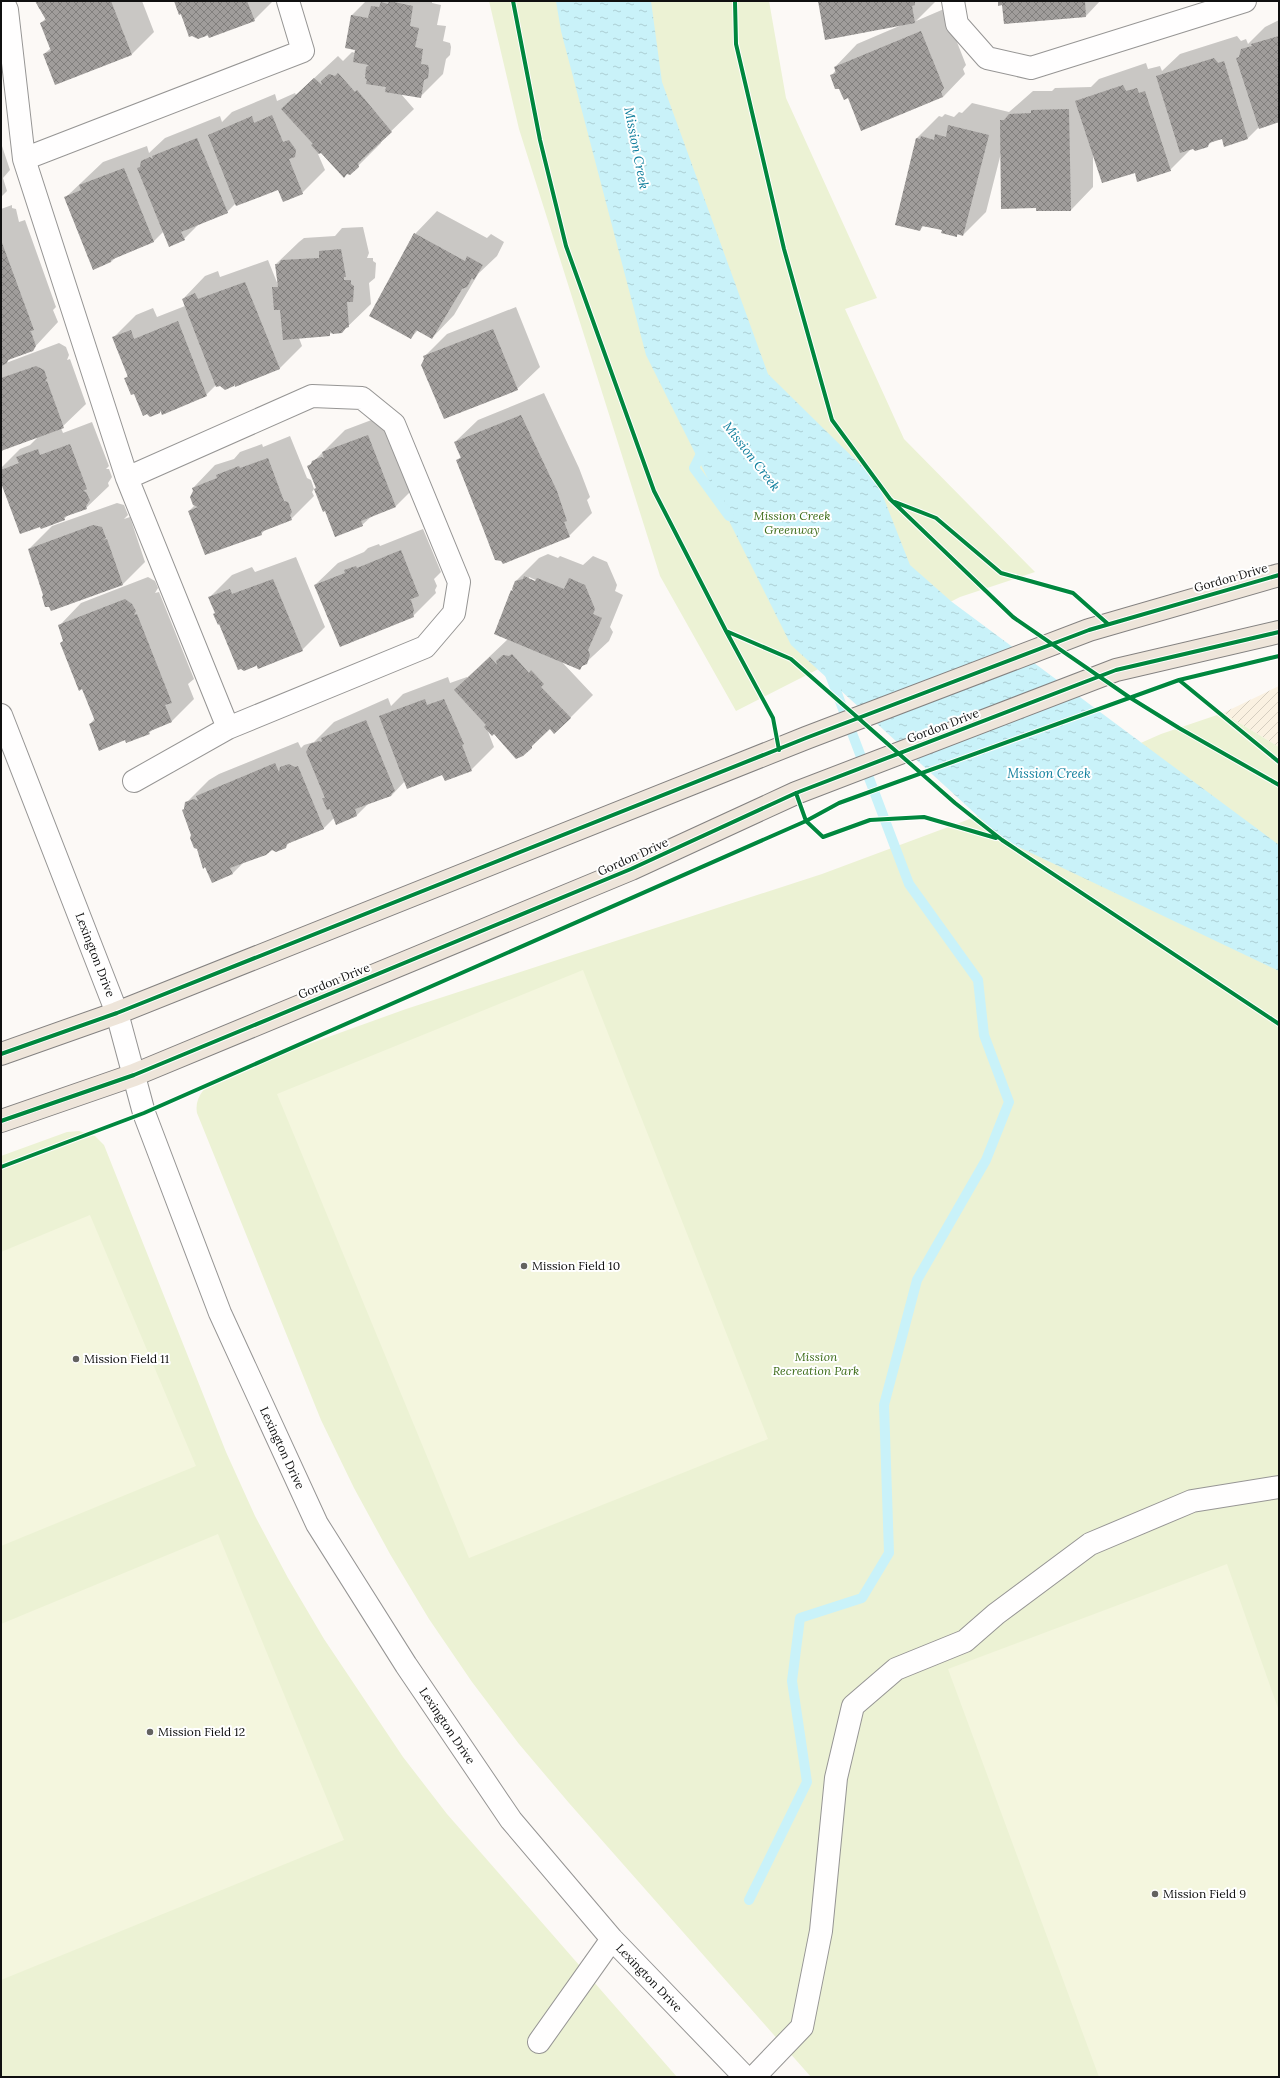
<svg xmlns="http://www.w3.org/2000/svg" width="1280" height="2078" viewBox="0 0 1280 2078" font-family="Lora,serif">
  <defs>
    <pattern id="farmland-furrows" width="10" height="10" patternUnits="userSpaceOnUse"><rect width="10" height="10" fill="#faf1e1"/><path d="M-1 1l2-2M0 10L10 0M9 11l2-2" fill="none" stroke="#d5cec0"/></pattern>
    <pattern id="water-ripples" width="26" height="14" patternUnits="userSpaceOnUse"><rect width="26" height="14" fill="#c9f2f9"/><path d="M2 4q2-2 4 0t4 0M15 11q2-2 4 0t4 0" fill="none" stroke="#acced4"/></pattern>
    <pattern id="building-cross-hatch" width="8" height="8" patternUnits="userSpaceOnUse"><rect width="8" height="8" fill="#a09d9b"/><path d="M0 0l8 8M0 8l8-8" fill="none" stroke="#817f7d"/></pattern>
  </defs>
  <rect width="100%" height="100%" fill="#fcf9f6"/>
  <path fill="url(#farmland-furrows)" d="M 1279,686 L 1279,747 L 1223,713 Z"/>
  <path fill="#ecf2d4" d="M 489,1 L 769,1 L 786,98 L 877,298 L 845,309 L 904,439 L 1035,572 L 960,597 L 736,711 L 660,576 L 519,129 Z
    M 1223,713 L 1279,747 L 1279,2077 L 811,2077 L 569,1803 L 519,1744 L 472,1682 L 429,1619 L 390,1554 L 354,1488 L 321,1420 L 197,1113 C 194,1097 206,1086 217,1077 L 406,1009 L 822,874 L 967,820 L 1161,734 Z
    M 79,1131 L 95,1136 L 104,1145 L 226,1452 L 255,1516 L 288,1578 L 324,1639 L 403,1757 L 447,1814 L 677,2077 L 1,2077 L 1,1156 L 67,1132 Z"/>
  <path fill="#f4f6de" d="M 583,970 L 768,1439 L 469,1558 L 277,1094 Z
    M 90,1215 L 196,1466 L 1,1546 L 1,1252 Z
    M 218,1534 L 344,1840 L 1,1980 L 1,1624 Z
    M 1227,1564 L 1279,1711 L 1279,2077 L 1099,2077 L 948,1669 Z"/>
  <path fill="url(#water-ripples)" d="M 556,1 L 651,1 L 662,82 L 768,374 L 877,481 L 910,565 L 952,602 L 1279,845 L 1279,971 L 1004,840 L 791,645 L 646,355 L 561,31 Z"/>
  <path fill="#0003" fill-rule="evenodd" d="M 37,1 L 142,1 L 154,32 L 132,54 L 44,54 L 51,48 L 41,23 L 46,18 L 42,8 L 39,9 Z
    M 175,1 L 273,1 L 254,20 L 206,36 L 190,36 Z
    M 366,1 L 432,1 L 432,3 L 441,5 L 437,25 L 446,26 L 443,41 L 450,43 L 451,47 L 450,55 L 446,59 L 443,74 L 420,97 L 401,94 L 414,109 L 381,141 L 381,143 L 358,166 L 321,151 L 318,154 L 325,170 L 302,193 L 278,189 L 236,203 L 227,212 L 201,222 L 184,239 L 164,231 L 153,242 L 116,257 L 111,262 L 65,198 L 103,162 L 147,146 L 149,153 L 165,138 L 220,116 L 222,122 L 232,112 L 275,94 L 277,101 L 295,93 L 296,95 L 338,56 L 343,61 L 352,52 L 355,53 L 352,15 Z
    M 819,1 L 936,1 L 916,21 L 944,9 L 966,65 L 963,69 L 965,74 L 943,97 L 848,97 L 831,76 L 836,70 L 835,67 L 857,44 L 904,24 Z
    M 999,1 L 1100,1 L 1086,16 L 1003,4 Z
    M 1279,20 L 1279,121 L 1259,127 L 1248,138 L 1223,138 L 1213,141 L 1207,146 L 1192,148 L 1170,170 L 1135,171 L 1093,153 L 1093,187 L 1071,210 L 1036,207 L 1001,153 L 986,212 L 963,235 L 959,234 L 956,236 L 943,230 L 924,225 L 920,230 L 896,224 L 917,138 L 939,116 L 942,117 L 945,114 L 954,117 L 959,112 L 962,113 L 972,103 L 1009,112 L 1033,91 L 1052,91 L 1055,88 L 1091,87 L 1099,79 L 1146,63 L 1148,69 L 1160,66 L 1162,71 L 1180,54 L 1237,36 L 1241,41 L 1246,39 L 1248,44 L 1265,27 Z
    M 1,143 L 10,170 L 3,178 L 7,191 L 1,197 Z
    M 12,205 L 12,208 L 16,209 L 19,222 L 25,220 L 56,307 L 53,310 L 58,322 L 32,350 L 12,357 L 6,363 L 59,343 L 66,347 L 69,355 L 67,360 L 70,359 L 86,404 L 61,428 L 63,433 L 92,422 L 109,466 L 106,469 L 109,469 L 112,477 L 108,483 L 109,486 L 86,508 L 69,514 L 64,519 L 1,480 L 1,468 L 20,449 L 30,445 L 39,436 L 1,450 L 1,209 Z
    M 437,211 L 487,238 L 491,234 L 504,242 L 497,256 L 478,274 L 454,315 L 432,338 L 418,330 L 411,338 L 415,234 Z
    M 363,227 L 369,253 L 367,258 L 373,258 L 373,261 L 376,263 L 375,278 L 369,283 L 371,304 L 342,332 L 299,338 L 302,346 L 280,368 L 233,385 L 216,385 L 206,395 L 159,412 L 135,393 L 126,378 L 128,375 L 113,338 L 136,315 L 153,308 L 157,317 L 185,306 L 183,299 L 205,276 L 218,271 L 220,277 L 268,260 L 278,285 L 276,264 L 299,242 L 304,238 L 335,236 L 342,228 Z
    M 516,307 L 540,367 L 517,389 L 425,359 L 424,357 L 447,334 Z
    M 544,393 L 579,468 L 590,497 L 587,500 L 592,513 L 569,536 L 457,460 L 461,457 L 455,442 L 478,420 Z
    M 390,413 L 418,484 L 396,506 L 372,516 L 362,525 L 317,487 L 309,466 L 345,430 Z
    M 290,436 L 307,478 L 311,480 L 314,489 L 312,492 L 314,496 L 291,519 L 267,528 L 261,534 L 189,511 L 195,505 L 193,488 L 215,465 L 234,459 L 240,452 L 262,444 L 263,447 Z
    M 117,503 L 124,505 L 128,515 L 124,519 L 130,517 L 145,562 L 123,584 L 51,610 L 44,596 L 29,549 L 52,526 Z
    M 423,529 L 441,572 L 434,579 L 437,586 L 435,590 L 436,593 L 413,616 L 315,585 L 338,563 L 364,552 L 368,548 L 379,544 L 380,546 Z
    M 548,554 L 558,558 L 560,556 L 583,565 L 593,556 L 607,562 L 617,585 L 615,591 L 623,595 L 610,627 L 613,632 L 609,641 L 579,669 L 561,661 L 593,695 L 570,718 L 550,728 L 494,733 L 487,729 L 494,747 L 471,770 L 405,781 L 391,796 L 370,802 L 357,815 L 337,824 L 334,818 L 324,828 L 290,842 L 285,847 L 272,849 L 244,862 L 232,874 L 206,866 L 203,867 L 185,808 L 186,803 L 209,780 L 219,774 L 298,742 L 301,748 L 304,745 L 314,742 L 334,722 L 388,698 L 391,706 L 403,694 L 448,677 L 450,683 L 467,677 L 467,678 L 508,639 L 512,591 L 516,581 L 539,558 ZM 529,577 L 540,582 L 540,583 L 529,579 Z
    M 296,557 L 325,627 L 302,650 L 255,666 L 216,613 L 210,597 L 232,575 L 252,567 L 255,572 Z
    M 148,577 L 155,581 L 158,588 L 155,593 L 159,592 L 194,679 L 188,684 L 194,699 L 172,721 L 154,728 L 149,733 L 127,742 L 126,739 L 90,724 L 95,718 L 59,626 L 81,603 Z"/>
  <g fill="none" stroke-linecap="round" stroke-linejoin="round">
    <path stroke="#c9f2f9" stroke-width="10" d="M 704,448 L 694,468 L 729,516
      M 749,1900 L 807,1782 L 792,1681 L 800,1618 L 862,1598 L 889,1553 L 884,1405 L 917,1280 L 986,1160 L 1009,1102 L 984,1035 L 978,980 L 909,884 L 829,672"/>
  </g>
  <path fill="url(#building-cross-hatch)" d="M 35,1 L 111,1 L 132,55 L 55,85 L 43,54 L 51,51 L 40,23 L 46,20 Z
    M 174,1 L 247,1 L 255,21 L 209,38 L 207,34 L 206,36 L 198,39 L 192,36 L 189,37 L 181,14 L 179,15 Z
    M 389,1 L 413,6 L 410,26 L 419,28 L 415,47 L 423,49 L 421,64 L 428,65 L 429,70 L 428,78 L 424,80 L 421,98 L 385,92 L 386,87 L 366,84 L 367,80 L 365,78 L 366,67 L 369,65 L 353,62 L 355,50 L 345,48 L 351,15 L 368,18 L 371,6 L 379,7 L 381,2 L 388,4 Z
    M 818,1 L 915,1 L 915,5 L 912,6 L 915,23 L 825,40 Z
    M 998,1 L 1085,1 L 1086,17 L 1004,24 L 1002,5 L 998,6 Z
    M 921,31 L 944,88 L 941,92 L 943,97 L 861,131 L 848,98 L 844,100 L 839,89 L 835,89 L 830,75 L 836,73 L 834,67 Z
    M 1279,36 L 1279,122 L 1259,129 L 1236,58 L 1239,57 L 1241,49 L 1252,46 L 1251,44 Z
    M 1214,58 L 1218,63 L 1224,61 L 1248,139 L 1224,147 L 1222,139 L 1209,143 L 1208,147 L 1195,151 L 1193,149 L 1180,153 L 1156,76 Z
    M 338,73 L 355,92 L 357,90 L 392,132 L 358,163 L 359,167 L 350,175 L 347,174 L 344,178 L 321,153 L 319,154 L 311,145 L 313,144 L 281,109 L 314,78 L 322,85 L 321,81 L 329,74 L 335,76 Z
    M 1123,85 L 1126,91 L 1137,88 L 1139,93 L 1145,91 L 1171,171 L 1137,182 L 1135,173 L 1102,183 L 1075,101 Z
    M 1069,109 L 1071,211 L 1036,211 L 1036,208 L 1001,209 L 1000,120 L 1004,120 L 1009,114 L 1031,113 L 1031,110 Z
    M 272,115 L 283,142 L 289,140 L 296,150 L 295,157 L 289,159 L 303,194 L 283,202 L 278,190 L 236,206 L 208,135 L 252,116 L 254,123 Z
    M 948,125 L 989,135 L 963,236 L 957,234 L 957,237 L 941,233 L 942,230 L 922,226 L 920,231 L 895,225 L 916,138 L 920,139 L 921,136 L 934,140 L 935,134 L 946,137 Z
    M 197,138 L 228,213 L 181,232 L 185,240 L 169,247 L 137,168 L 140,167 L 141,161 L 150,157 L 153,159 L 152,156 Z
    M 124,168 L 154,242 L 111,260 L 111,262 L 93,270 L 64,197 L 81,190 L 79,185 Z
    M 414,233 L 465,261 L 467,256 L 483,265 L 474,280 L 472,278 L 467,287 L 462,289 L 432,339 L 416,330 L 411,339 L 369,316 Z
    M 1,240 L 34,330 L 29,332 L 31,332 L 36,346 L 33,351 L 8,360 L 7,363 L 1,366 Z
    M 341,249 L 346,277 L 344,277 L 344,280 L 351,280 L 351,284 L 354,286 L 353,302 L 347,302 L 349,327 L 346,328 L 342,333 L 333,334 L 330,331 L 330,336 L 283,340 L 280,310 L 274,310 L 272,287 L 278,287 L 275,264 L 279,264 L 281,260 L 319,258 L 319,251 Z
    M 245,282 L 280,369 L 235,387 L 234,383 L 234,386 L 225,390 L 220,386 L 216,387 L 182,299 L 195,293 L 198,299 Z
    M 178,321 L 207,396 L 162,415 L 160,410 L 160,413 L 150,417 L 147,414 L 143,416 L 134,394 L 131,395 L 124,378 L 128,377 L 112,337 L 131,330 L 134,339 Z
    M 493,329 L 518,390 L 444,419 L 421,365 L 424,359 L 423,356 Z
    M 36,366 L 44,370 L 47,378 L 45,382 L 47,381 L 64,428 L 1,451 L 1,378 Z
    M 521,415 L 557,491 L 567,521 L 564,522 L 570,537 L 503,564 L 501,561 L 495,560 L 484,531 L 456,460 L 461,458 L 454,442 Z
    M 368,435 L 396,507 L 361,521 L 363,526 L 335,537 L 325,511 L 323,512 L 314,489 L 316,488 L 307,466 L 311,464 L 312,461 L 321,457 L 324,458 L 322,452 Z
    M 70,444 L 87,489 L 83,491 L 86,492 L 90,500 L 86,506 L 87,509 L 64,517 L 65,520 L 41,529 L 40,527 L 20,534 L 1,483 L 1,470 L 19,463 L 16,457 L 38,449 L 40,455 Z
    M 268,458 L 284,501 L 288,502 L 292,512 L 290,515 L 292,520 L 261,532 L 262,535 L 205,555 L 188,511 L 198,507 L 193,505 L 190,497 L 193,491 L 192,488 L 217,478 L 216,475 L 239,466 L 240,468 Z
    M 93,525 L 102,527 L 106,538 L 103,540 L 107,539 L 123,585 L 51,611 L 49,607 L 45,607 L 42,597 L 43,595 L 28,549 Z
    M 401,550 L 419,596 L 409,600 L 411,600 L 414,610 L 413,613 L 414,617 L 340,647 L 314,585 L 345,573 L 344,570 L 356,566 L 357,568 Z
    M 524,576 L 535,581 L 537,578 L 564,589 L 569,578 L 585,585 L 595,609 L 593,614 L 602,618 L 588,650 L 590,655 L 587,664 L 582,666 L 580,670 L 494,634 L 511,590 L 514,592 L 512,589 L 515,581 L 523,579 Z
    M 273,579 L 303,651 L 258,669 L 256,664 L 256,666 L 244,671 L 241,669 L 238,670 L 219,624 L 218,625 L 213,614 L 215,613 L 208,597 L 230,589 L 232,594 Z
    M 125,599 L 132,604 L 136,611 L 134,615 L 137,614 L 172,703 L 165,705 L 172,722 L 148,732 L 150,734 L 126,743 L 125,740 L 99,751 L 89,724 L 95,721 L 82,689 L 79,691 L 60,643 L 63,641 L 58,625 Z
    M 512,654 L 529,673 L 531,670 L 544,684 L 541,687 L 571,718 L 554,734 L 550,729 L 532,746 L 532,748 L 523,756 L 516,759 L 494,734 L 492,736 L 484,727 L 486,725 L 454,690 L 490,657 L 497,665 L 496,661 L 503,655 L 509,656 Z
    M 425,699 L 427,705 L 444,699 L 464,744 L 462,745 L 472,771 L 445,781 L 442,775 L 407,789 L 379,716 Z
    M 366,720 L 395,791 L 392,793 L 391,796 L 355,809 L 357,816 L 336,825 L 330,809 L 327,810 L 322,798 L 325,798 L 306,752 L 310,744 L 319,741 L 322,742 L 321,738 Z
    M 275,763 L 279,772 L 280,767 L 289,764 L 295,767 L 298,766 L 324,829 L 287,844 L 286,848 L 276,852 L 272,850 L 266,855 L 230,868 L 233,874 L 212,883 L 205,867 L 203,869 L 197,849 L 194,848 L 190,838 L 191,835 L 182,810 L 184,809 L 185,802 L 194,799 L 198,801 L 196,796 Z"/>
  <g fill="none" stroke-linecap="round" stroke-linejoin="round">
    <defs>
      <path id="minor" d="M 3,1 L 7,10 L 24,159 L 127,478 L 228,728
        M 953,1 L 957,24 L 987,58 L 1031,68 L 1245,1
        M 24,159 L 303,51 L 288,1
        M 127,478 L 312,396 L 362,398 L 394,424 L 459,582 L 454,613 L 425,647 L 228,728 L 134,781
        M 1,715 L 117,1013 L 144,1113 L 220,1313 L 317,1524 L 406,1665 L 511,1820 L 612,1939 L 745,2077
        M 539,2042 L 612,1939
        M 754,2077 L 802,2027 L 821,1931 L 836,1778 L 853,1706 L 896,1669 L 965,1641 L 996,1614 L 1090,1544 L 1192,1501 L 1279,1487"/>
      <path id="major" d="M 1,1054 L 117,1013 L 806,738 L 1089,630 L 1279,575
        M 1,1121 L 134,1075 L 631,869 L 796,793 L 1116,670 L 1279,632"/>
    </defs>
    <use href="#minor" stroke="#969594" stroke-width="24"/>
    <use href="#major" stroke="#848281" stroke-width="24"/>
    <use href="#minor" stroke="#fffefe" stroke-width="22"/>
    <use href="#major" stroke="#eee5da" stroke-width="22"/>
    <defs>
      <path id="cycleway" d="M 513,1 L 540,140 L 566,246 L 654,491 L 726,631 L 773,718 L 779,750
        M 735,1 L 736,44 L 784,249 L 832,420 L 890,499 L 1013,617 L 1129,697 L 1179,728 L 1279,785
        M 895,502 L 936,518 L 1001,573 L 1073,593 L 1108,624
        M 726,631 L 791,659 L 955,803 L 1002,840 L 1279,1024
        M 1179,680 L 1279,762
        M 796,793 L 806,821 L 823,837 L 870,820 L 924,817 L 996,838
        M 1,1054 L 117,1013 L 806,738 L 1089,630 L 1279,575
        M 1,1121 L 134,1075 L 631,869 L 796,793 L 1116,670 L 1279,632
        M 1,1167 L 144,1113 L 806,821 L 839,803 L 1179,680 L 1279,656"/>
    </defs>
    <use href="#cycleway" stroke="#fff" stroke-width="6"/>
    <use href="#cycleway" stroke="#00873e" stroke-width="4"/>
  </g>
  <g fill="#636260" stroke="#fff" stroke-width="1.5">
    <circle cx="524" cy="1266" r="4"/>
    <circle cx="76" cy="1359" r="4"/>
    <circle cx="150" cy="1732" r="4"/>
    <circle cx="1155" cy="1894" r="4"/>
  </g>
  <g text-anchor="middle" stroke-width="4" stroke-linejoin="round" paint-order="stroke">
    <g font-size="12" font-style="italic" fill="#3e6d1a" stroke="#fff">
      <text x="792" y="520">Mission Creek<tspan x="792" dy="14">Greenway</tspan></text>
      <text x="816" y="1361">Mission<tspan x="816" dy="14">Recreation Park</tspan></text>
    </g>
    <g font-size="12" fill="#101010" stroke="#fff">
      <text transform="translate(1231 578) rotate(-16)" y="4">Gordon Drive</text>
      <text transform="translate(943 726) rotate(-21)" y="4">Gordon Drive</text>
      <text transform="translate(633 857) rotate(-24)" y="4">Gordon Drive</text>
      <text transform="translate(95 955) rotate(69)" y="4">Lexington Drive</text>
      <text transform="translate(334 981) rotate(-22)" y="4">Gordon Drive</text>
      <text transform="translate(282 1448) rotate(65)" y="4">Lexington Drive</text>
      <text transform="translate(447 1726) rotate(56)" y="4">Lexington Drive</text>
      <text transform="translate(649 1978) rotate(46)" y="4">Lexington Drive</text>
    </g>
    <g font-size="12" fill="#101010" stroke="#fff" text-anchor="start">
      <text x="532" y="1270">Mission Field 10</text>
      <text x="84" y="1363">Mission Field 11</text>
      <text x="158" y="1736">Mission Field 12</text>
      <text x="1163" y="1898">Mission Field 9</text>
    </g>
    <g font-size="13" font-style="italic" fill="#0f7e9c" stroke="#fff">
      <text transform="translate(637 148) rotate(79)" y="5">Mission Creek</text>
      <text transform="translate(752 456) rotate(52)" y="5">Mission Creek</text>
      <text x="1049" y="778">Mission Creek</text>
    </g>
  </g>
  <rect width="1280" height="2078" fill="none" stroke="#101010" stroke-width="4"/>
</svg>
